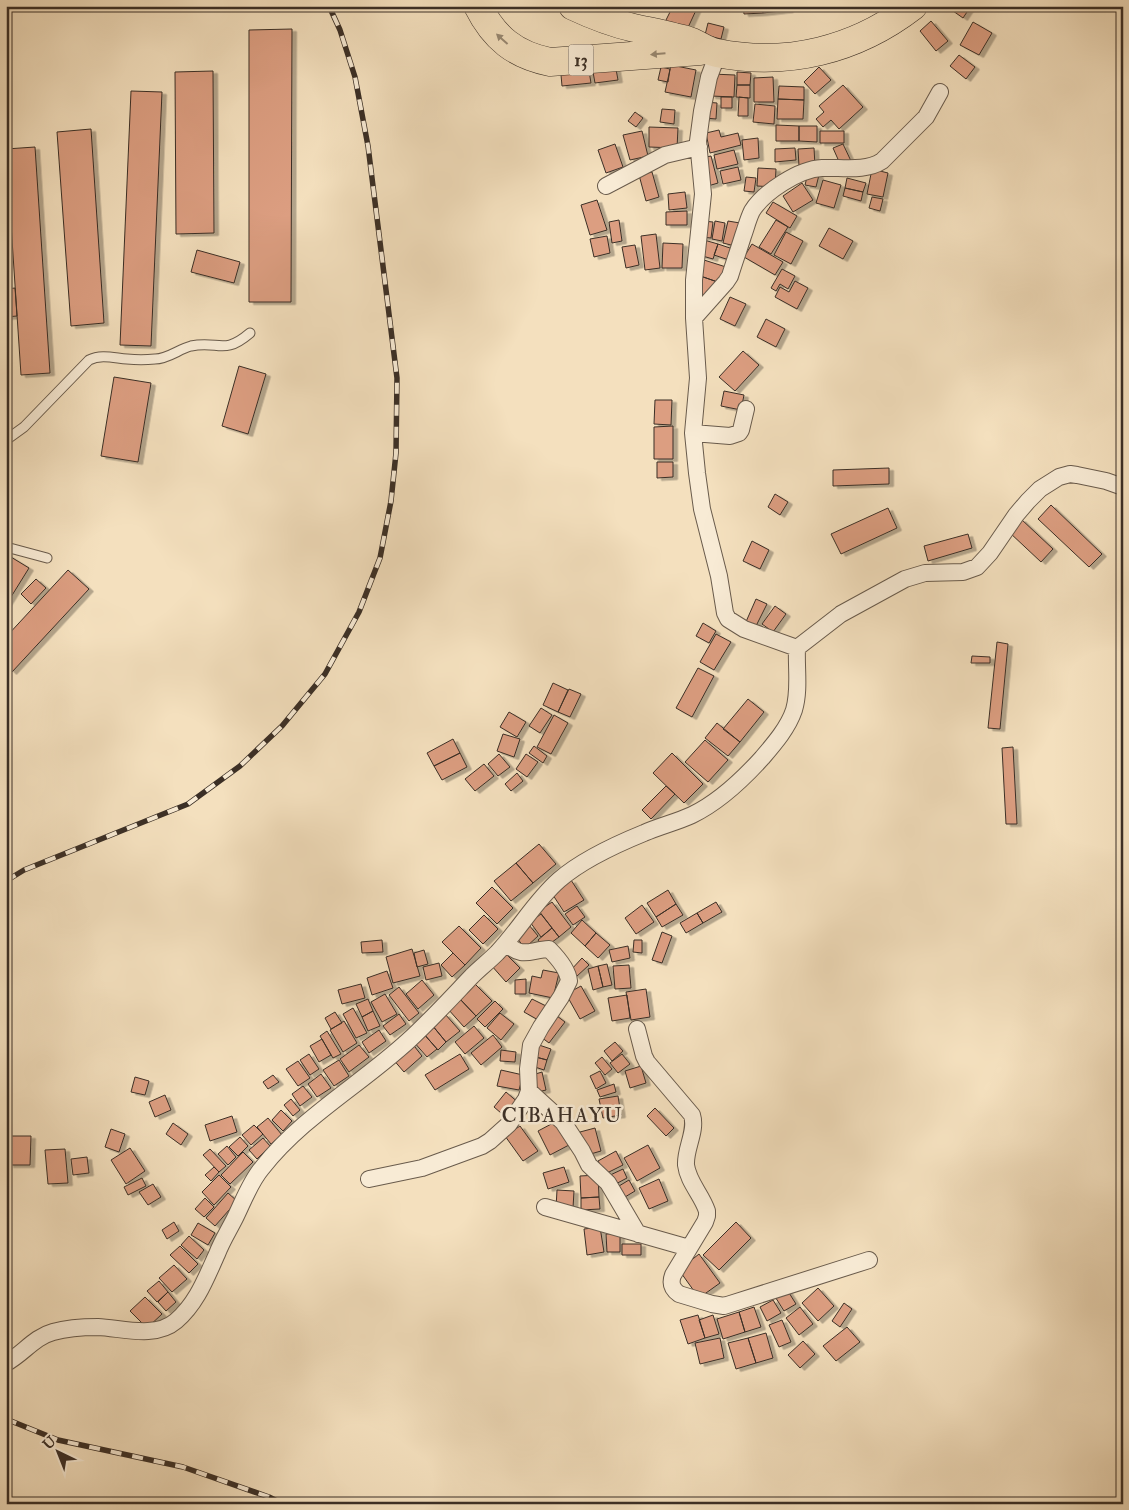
<svg xmlns="http://www.w3.org/2000/svg" width="1129" height="1510" viewBox="0 0 1129 1510" font-family="'IM FELL Double Pica',serif">
  <defs>
    <filter id="shadow"><feDropShadow dx="4.5" dy="2.5" stdDeviation="0" flood-color="#0004"/></filter>
  </defs>
  <rect width="100%" height="100%" fill="#f4e0be"/>
  <filter id="stains"><feTurbulence type="fractalNoise" baseFrequency=".004" numOctaves="4"/><feColorMatrix values="0 0 0 0 .2 0 0 0 0 .09 0 0 0 0 .02 0 0 0 .5 -.17"/></filter>
  <radialGradient id="worn" r=".72"><stop offset=".6" stop-color="#630" stop-opacity="0"/><stop offset="1" stop-color="#630" stop-opacity=".3"/></radialGradient>
  <path fill="#dc9e81" stroke="#3b2f26" filter="url(#shadow)" d="M 673,6 L 698,6 L 685,34 L 664,24 Z
    M 743,6 L 763,6 L 763,13 L 744,14 Z
    M 763,6 L 788,6 L 789,10 L 763,13 Z
    M 946,6 L 971,6 L 963,18 Z
    M 931,21 L 948,41 L 936,51 L 920,31 Z
    M 973,22 L 992,33 L 979,55 L 960,45 Z
    M 708,23 L 724,27 L 721,39 L 705,35 Z
    M 292,29 L 291,302 L 249,302 L 249,30 Z
    M 959,55 L 975,67 L 966,79 L 950,66 Z
    M 671,65 L 696,70 L 691,97 L 665,92 Z
    M 661,67 L 670,69 L 668,82 L 658,80 Z
    M 819,67 L 831,80 L 815,94 L 804,82 Z
    M 616,69 L 618,80 L 595,83 L 593,72 Z
    M 213,71 L 214,233 L 176,234 L 175,72 Z
    M 589,71 L 591,83 L 562,86 L 561,75 Z
    M 737,72 L 751,73 L 750,85 L 737,85 Z
    M 712,74 L 735,75 L 734,97 L 711,96 Z
    M 773,77 L 774,102 L 754,102 L 754,78 Z
    M 737,85 L 750,85 L 750,98 L 736,97 Z
    M 843,85 L 863,107 L 839,129 L 831,120 L 823,127 L 816,119 L 824,112 L 819,106 Z
    M 779,86 L 804,87 L 804,100 L 778,99 Z
    M 131,91 L 162,92 L 151,346 L 120,345 Z
    M 721,97 L 732,97 L 732,108 L 721,108 Z
    M 739,97 L 748,98 L 748,116 L 738,116 Z
    M 778,99 L 804,100 L 803,119 L 777,119 Z
    M 705,102 L 717,103 L 716,119 L 704,118 Z
    M 755,104 L 775,106 L 774,124 L 753,122 Z
    M 662,109 L 675,110 L 674,124 L 660,122 Z
    M 635,112 L 643,118 L 636,127 L 628,121 Z
    M 776,125 L 799,126 L 799,141 L 776,141 Z
    M 799,126 L 817,126 L 817,142 L 799,141 Z
    M 649,127 L 678,128 L 677,148 L 649,147 Z
    M 91,129 L 104,323 L 71,326 L 57,132 Z
    M 719,130 L 721,137 L 738,133 L 741,145 L 710,153 L 706,133 Z
    M 642,131 L 648,156 L 630,160 L 623,135 Z
    M 820,131 L 844,131 L 844,143 L 820,143 Z
    M 758,138 L 759,158 L 744,160 L 742,140 Z
    M 615,144 L 623,167 L 606,173 L 598,150 Z
    M 843,144 L 851,161 L 841,166 L 833,148 Z
    M 35,147 L 50,373 L 21,375 L 6,149 Z
    M 795,148 L 796,160 L 775,162 L 775,149 Z
    M 814,148 L 815,166 L 799,166 L 798,149 Z
    M 734,150 L 738,164 L 717,169 L 714,155 Z
    M 711,156 L 718,183 L 708,186 L 701,158 Z
    M 738,167 L 741,180 L 723,184 L 720,171 Z
    M 758,168 L 776,169 L 775,187 L 757,186 Z
    M 872,169 L 888,173 L 883,197 L 867,194 Z
    M 652,172 L 659,197 L 646,201 L 639,175 Z
    M 808,173 L 819,175 L 816,187 L 805,185 Z
    M 746,177 L 756,178 L 754,192 L 744,191 Z
    M 847,178 L 866,183 L 863,192 L 845,188 Z
    M 823,180 L 841,185 L 834,208 L 816,203 Z
    M 802,183 L 813,200 L 793,212 L 783,196 Z
    M 845,188 L 863,192 L 861,201 L 843,196 Z
    M 685,192 L 687,208 L 669,210 L 668,194 Z
    M 872,197 L 883,199 L 880,211 L 869,208 Z
    M 597,200 L 607,230 L 590,235 L 581,205 Z
    M 773,202 L 797,216 L 790,228 L 766,213 Z
    M 687,211 L 687,225 L 666,225 L 666,212 Z
    M 619,220 L 622,241 L 612,243 L 609,222 Z
    M 776,220 L 788,227 L 771,254 L 759,247 Z
    M 703,221 L 713,222 L 711,238 L 701,237 Z
    M 715,221 L 725,223 L 722,241 L 712,239 Z
    M 728,221 L 740,223 L 735,246 L 723,243 Z
    M 829,228 L 853,241 L 843,259 L 819,246 Z
    M 786,232 L 803,241 L 791,264 L 774,255 Z
    M 656,234 L 660,268 L 645,270 L 641,236 Z
    M 607,236 L 610,253 L 594,257 L 590,239 Z
    M 704,240 L 718,244 L 713,259 L 699,255 Z
    M 663,243 L 683,244 L 682,268 L 662,268 Z
    M 718,244 L 733,249 L 729,260 L 714,255 Z
    M 752,244 L 783,262 L 775,275 L 744,257 Z
    M 635,245 L 639,265 L 626,268 L 622,247 Z
    M 197,250 L 240,262 L 234,283 L 191,272 Z
    M 704,260 L 726,267 L 720,283 L 698,275 Z
    M 782,269 L 795,276 L 788,289 L 780,284 L 776,291 L 771,288 Z
    M 703,277 L 715,281 L 709,300 L 696,296 Z
    M 795,281 L 808,288 L 797,309 L 775,297 L 780,287 L 789,292 Z
    M 15,288 L 17,316 L 6,317 L 6,289 Z
    M 730,297 L 746,304 L 735,326 L 720,319 Z
    M 766,319 L 785,329 L 776,347 L 757,337 Z
    M 743,351 L 759,365 L 735,391 L 719,377 Z
    M 239,366 L 266,374 L 248,434 L 222,426 Z
    M 114,377 L 151,383 L 138,462 L 101,456 Z
    M 724,391 L 744,395 L 741,410 L 721,406 Z
    M 655,400 L 672,400 L 671,425 L 654,424 Z
    M 673,426 L 673,459 L 654,459 L 654,427 Z
    M 657,462 L 673,462 L 673,477 L 657,478 Z
    M 889,468 L 889,484 L 833,486 L 833,470 Z
    M 775,494 L 788,502 L 780,515 L 768,507 Z
    M 1051,505 L 1102,554 L 1089,567 L 1038,519 Z
    M 888,508 L 897,528 L 841,554 L 831,534 Z
    M 1021,519 L 1053,549 L 1041,562 L 1009,532 Z
    M 968,534 L 972,548 L 928,561 L 924,546 Z
    M 752,541 L 769,550 L 760,569 L 743,561 Z
    M 6,554 L 29,568 L 6,605 Z
    M 68,570 L 89,589 L 12,672 L 6,666 L 6,637 Z
    M 36,579 L 46,588 L 31,604 L 21,594 Z
    M 756,599 L 767,604 L 755,628 L 745,624 Z
    M 775,606 L 786,614 L 773,632 L 762,624 Z
    M 703,623 L 716,631 L 709,643 L 696,636 Z
    M 716,634 L 731,642 L 714,670 L 700,662 Z
    M 997,642 L 1008,644 L 1000,729 L 988,728 Z
    M 972,656 L 990,657 L 990,663 L 971,663 Z
    M 698,668 L 714,676 L 692,717 L 676,708 Z
    M 553,683 L 568,690 L 558,712 L 543,705 Z
    M 569,689 L 581,694 L 570,717 L 558,712 Z
    M 748,699 L 764,712 L 740,742 L 723,729 Z
    M 541,708 L 552,715 L 540,733 L 529,726 Z
    M 509,712 L 526,722 L 517,737 L 500,727 Z
    M 554,715 L 568,723 L 551,754 L 537,747 Z
    M 717,723 L 740,742 L 728,756 L 705,738 Z
    M 503,734 L 520,739 L 514,757 L 497,751 Z
    M 453,739 L 460,753 L 434,766 L 427,753 Z
    M 705,740 L 728,760 L 708,782 L 685,762 Z
    M 534,746 L 547,756 L 543,763 L 529,753 Z
    M 1013,747 L 1017,824 L 1006,824 L 1002,748 Z
    M 460,753 L 467,767 L 442,780 L 434,766 Z
    M 672,753 L 703,784 L 684,803 L 653,773 Z
    M 499,754 L 510,767 L 498,776 L 488,764 Z
    M 526,754 L 538,762 L 527,777 L 516,769 Z
    M 484,764 L 494,776 L 475,791 L 465,779 Z
    M 517,773 L 523,781 L 511,791 L 505,784 Z
    M 666,786 L 675,794 L 651,819 L 642,810 Z
    M 539,844 L 556,864 L 533,883 L 516,863 Z
    M 516,863 L 533,883 L 511,901 L 494,881 Z
    M 571,880 L 584,900 L 564,912 L 551,892 Z
    M 492,887 L 513,908 L 497,924 L 476,903 Z
    M 668,890 L 676,904 L 656,917 L 647,903 Z
    M 552,902 L 571,927 L 559,937 L 539,911 Z
    M 716,902 L 722,912 L 703,923 L 697,913 Z
    M 676,904 L 683,915 L 662,927 L 656,917 Z
    M 642,905 L 654,922 L 636,934 L 625,918 Z
    M 577,906 L 585,917 L 573,925 L 565,914 Z
    M 697,913 L 703,923 L 686,933 L 680,923 Z
    M 541,914 L 552,928 L 541,937 L 530,922 Z
    M 484,915 L 498,929 L 483,944 L 469,930 Z
    M 582,920 L 596,933 L 585,946 L 571,933 Z
    M 529,925 L 538,936 L 525,948 L 516,937 Z
    M 459,926 L 481,948 L 465,965 L 442,942 Z
    M 552,928 L 559,937 L 544,948 L 538,940 Z
    M 662,932 L 672,936 L 662,963 L 652,960 Z
    M 596,933 L 610,945 L 598,958 L 585,946 Z
    M 382,940 L 383,952 L 362,953 L 361,942 Z
    M 634,940 L 642,940 L 642,953 L 633,952 Z
    M 628,946 L 630,958 L 612,962 L 609,950 Z
    M 412,949 L 420,976 L 393,983 L 386,957 Z
    M 424,950 L 428,964 L 417,967 L 414,953 Z
    M 504,952 L 520,968 L 506,982 L 491,965 Z
    M 453,953 L 465,965 L 452,977 L 441,965 Z
    M 582,958 L 589,965 L 576,977 L 570,971 Z
    M 439,963 L 442,976 L 426,980 L 423,967 Z
    M 607,964 L 612,985 L 603,987 L 598,966 Z
    M 629,965 L 631,988 L 615,989 L 613,966 Z
    M 598,966 L 603,987 L 593,990 L 588,969 Z
    M 543,970 L 559,973 L 553,998 L 529,993 L 532,976 L 541,978 Z
    M 387,971 L 393,988 L 372,995 L 367,978 Z
    M 526,979 L 526,994 L 515,994 L 515,980 Z
    M 422,980 L 434,995 L 418,1009 L 406,994 Z
    M 361,984 L 365,998 L 342,1004 L 338,990 Z
    M 475,984 L 492,1001 L 476,1016 L 459,998 Z
    M 581,986 L 595,1011 L 580,1019 L 566,994 Z
    M 399,987 L 419,1013 L 409,1021 L 389,995 Z
    M 646,989 L 650,1017 L 631,1020 L 626,992 Z
    M 385,994 L 397,1014 L 382,1022 L 371,1002 Z
    M 627,995 L 630,1018 L 612,1021 L 608,998 Z
    M 459,998 L 476,1016 L 464,1027 L 448,1009 Z
    M 368,999 L 373,1011 L 362,1017 L 356,1004 Z
    M 532,999 L 548,1007 L 540,1021 L 524,1012 Z
    M 495,1001 L 503,1009 L 485,1027 L 477,1019 Z
    M 353,1008 L 367,1033 L 356,1038 L 343,1014 Z
    M 373,1011 L 380,1026 L 368,1031 L 362,1017 Z
    M 335,1012 L 342,1023 L 331,1029 L 325,1018 Z
    M 500,1013 L 514,1024 L 501,1040 L 487,1028 Z
    M 553,1013 L 565,1022 L 549,1043 L 537,1034 Z
    M 399,1014 L 406,1024 L 390,1035 L 383,1026 Z
    M 445,1014 L 460,1031 L 446,1042 L 432,1025 Z
    M 344,1021 L 357,1043 L 343,1052 L 330,1030 Z
    M 432,1025 L 446,1042 L 438,1050 L 423,1033 Z
    M 474,1026 L 484,1038 L 465,1054 L 455,1042 Z
    M 379,1030 L 386,1041 L 369,1053 L 362,1042 Z
    M 327,1031 L 341,1054 L 333,1058 L 320,1036 Z
    M 423,1033 L 437,1049 L 427,1057 L 413,1041 Z
    M 493,1035 L 502,1047 L 481,1065 L 471,1053 Z
    M 322,1039 L 331,1055 L 319,1062 L 310,1046 Z
    M 411,1042 L 422,1056 L 404,1072 L 392,1058 Z
    M 615,1042 L 623,1051 L 612,1061 L 604,1051 Z
    M 536,1044 L 551,1049 L 547,1060 L 532,1056 Z
    M 359,1045 L 369,1057 L 349,1072 L 340,1059 Z
    M 501,1050 L 516,1052 L 515,1062 L 500,1061 Z
    M 309,1054 L 319,1069 L 310,1075 L 300,1060 Z
    M 460,1054 L 469,1069 L 435,1090 L 425,1075 Z
    M 622,1054 L 630,1064 L 618,1073 L 610,1063 Z
    M 532,1056 L 547,1060 L 544,1070 L 529,1065 Z
    M 602,1057 L 612,1069 L 605,1075 L 595,1063 Z
    M 339,1060 L 349,1076 L 334,1086 L 323,1070 Z
    M 298,1061 L 310,1078 L 298,1086 L 286,1069 Z
    M 641,1066 L 646,1083 L 630,1088 L 625,1071 Z
    M 501,1070 L 523,1075 L 519,1090 L 497,1086 Z
    M 600,1071 L 606,1083 L 596,1089 L 590,1076 Z
    M 542,1072 L 546,1090 L 534,1093 L 529,1076 Z
    M 321,1074 L 331,1088 L 317,1097 L 308,1084 Z
    M 273,1075 L 279,1082 L 268,1089 L 263,1082 Z
    M 135,1077 L 149,1081 L 145,1095 L 131,1092 Z
    M 614,1084 L 616,1092 L 600,1097 L 597,1090 Z
    M 303,1086 L 312,1097 L 300,1106 L 292,1094 Z
    M 506,1092 L 520,1104 L 508,1119 L 494,1107 Z
    M 165,1095 L 171,1110 L 155,1117 L 149,1102 Z
    M 618,1096 L 621,1115 L 603,1118 L 599,1099 Z
    M 291,1099 L 300,1110 L 293,1116 L 284,1105 Z
    M 655,1108 L 674,1128 L 666,1136 L 647,1116 Z
    M 281,1110 L 292,1121 L 283,1131 L 272,1120 Z
    M 232,1116 L 237,1132 L 210,1141 L 205,1125 Z
    M 268,1118 L 282,1135 L 271,1144 L 257,1127 Z
    M 557,1121 L 569,1145 L 550,1155 L 538,1131 Z
    M 173,1123 L 188,1134 L 181,1145 L 166,1134 Z
    M 254,1125 L 263,1134 L 251,1145 L 242,1135 Z
    M 520,1126 L 538,1151 L 523,1161 L 505,1136 Z
    M 595,1128 L 601,1151 L 587,1155 L 580,1132 Z
    M 111,1129 L 125,1134 L 119,1152 L 105,1147 Z
    M 10,1136 L 31,1136 L 30,1165 L 9,1165 Z
    M 240,1137 L 248,1146 L 238,1156 L 229,1147 Z
    M 263,1138 L 270,1146 L 257,1159 L 249,1150 Z
    M 648,1145 L 660,1168 L 637,1181 L 624,1158 Z
    M 227,1146 L 236,1157 L 228,1165 L 218,1154 Z
    M 130,1148 L 145,1171 L 126,1184 L 111,1160 Z
    M 65,1149 L 68,1183 L 48,1184 L 45,1150 Z
    M 210,1149 L 226,1166 L 219,1172 L 203,1155 Z
    M 616,1151 L 623,1165 L 605,1174 L 598,1161 Z
    M 243,1152 L 253,1162 L 230,1184 L 221,1175 Z
    M 87,1157 L 89,1173 L 73,1175 L 71,1159 Z
    M 214,1167 L 219,1172 L 211,1181 L 205,1175 Z
    M 564,1167 L 569,1182 L 548,1189 L 543,1173 Z
    M 623,1169 L 627,1178 L 610,1187 L 606,1177 Z
    M 219,1175 L 231,1187 L 214,1205 L 202,1192 Z
    M 598,1175 L 599,1197 L 581,1198 L 580,1176 Z
    M 142,1178 L 146,1186 L 128,1195 L 124,1187 Z
    M 659,1179 L 668,1201 L 649,1209 L 639,1188 Z
    M 629,1180 L 635,1191 L 620,1200 L 614,1189 Z
    M 153,1184 L 161,1197 L 148,1205 L 139,1192 Z
    M 557,1190 L 574,1191 L 573,1208 L 556,1208 Z
    M 228,1193 L 237,1201 L 215,1226 L 206,1218 Z
    M 599,1197 L 600,1209 L 581,1210 L 581,1198 Z
    M 205,1198 L 214,1207 L 204,1217 L 195,1209 Z
    M 174,1222 L 179,1231 L 167,1239 L 162,1230 Z
    M 736,1222 L 751,1238 L 719,1270 L 703,1255 Z
    M 198,1223 L 215,1233 L 208,1245 L 191,1235 Z
    M 600,1227 L 604,1252 L 587,1255 L 584,1229 Z
    M 620,1233 L 620,1252 L 607,1252 L 606,1234 Z
    M 189,1236 L 204,1250 L 197,1259 L 181,1245 Z
    M 622,1244 L 641,1244 L 641,1255 L 622,1255 Z
    M 180,1246 L 198,1264 L 189,1273 L 170,1255 Z
    M 699,1254 L 720,1283 L 699,1298 L 679,1270 Z
    M 174,1265 L 187,1279 L 172,1292 L 159,1278 Z
    M 159,1281 L 168,1292 L 157,1302 L 147,1291 Z
    M 786,1288 L 796,1304 L 784,1311 L 774,1295 Z
    M 818,1288 L 834,1306 L 818,1321 L 802,1303 Z
    M 168,1292 L 176,1302 L 166,1311 L 158,1302 Z
    M 145,1297 L 162,1314 L 147,1328 L 130,1311 Z
    M 773,1300 L 781,1313 L 767,1321 L 760,1307 Z
    M 844,1303 L 852,1309 L 840,1327 L 832,1321 Z
    M 754,1307 L 761,1327 L 745,1332 L 739,1312 Z
    M 800,1307 L 813,1324 L 799,1335 L 786,1318 Z
    M 739,1312 L 745,1332 L 723,1339 L 717,1319 Z
    M 698,1315 L 705,1338 L 688,1344 L 680,1320 Z
    M 713,1315 L 719,1334 L 705,1338 L 699,1320 Z
    M 782,1320 L 791,1342 L 779,1347 L 769,1325 Z
    M 847,1327 L 860,1342 L 836,1361 L 823,1346 Z
    M 766,1333 L 773,1358 L 756,1363 L 748,1338 Z
    M 720,1338 L 724,1358 L 700,1364 L 695,1343 Z
    M 748,1338 L 756,1363 L 736,1369 L 728,1343 Z
    M 803,1341 L 815,1354 L 800,1368 L 788,1355 Z"/>
  <g fill="none" stroke-linecap="round" stroke-linejoin="round">
    <defs>
      <path id="service" d="M 6,440 L 24,427 L 89,360 C 101,354 114,358 127,359 C 136,360 146,360 155,359 C 168,359 179,349 191,346 C 219,340 223,356 250,333
        M 6,547 L 47,558"/>
      <path id="minor" d="M 718,53 L 709,77 L 702,111 L 698,141 L 703,194 L 694,280 L 694,318 L 698,378 L 693,433 L 697,473 L 702,509 L 719,576 L 725,613 L 728,619 L 744,629 L 797,648
        M 606,186 L 665,155 L 699,147
        M 694,318 L 726,282 L 730,276 C 734,263 739,249 743,236 C 746,228 748,219 752,211 C 764,192 799,169 822,168 C 841,167 865,172 882,161 L 926,117 L 940,92
        M 693,433 L 730,436 L 739,433 L 741,430 L 746,409
        M 797,648 L 841,614 L 905,579 L 925,573 L 963,572 L 977,567 L 990,553 L 1016,515 L 1028,501 L 1040,489 L 1059,477 L 1070,474 L 1077,475 L 1106,481 L 1123,487
        M 637,1029 L 644,1056 L 647,1062 L 692,1115 C 697,1131 685,1148 686,1165 C 688,1182 702,1195 707,1211 L 707,1216 L 705,1222 L 673,1275 C 670,1283 672,1289 679,1294 L 712,1304 L 724,1306 L 869,1260
        M 529,1091 L 563,1122 L 582,1151 L 589,1165 L 608,1183 L 638,1234
        M 369,1179 L 422,1168 L 482,1146 L 490,1141 L 509,1124 L 526,1099 L 529,1091 L 528,1069 L 531,1045 L 541,1027 L 561,997 L 569,981 C 568,970 557,957 549,949 C 530,950 522,959 506,943
        M 545,1207 L 689,1248
        M 6,1363 C 23,1354 34,1337 53,1332 C 67,1328 83,1327 98,1327 C 122,1328 155,1339 176,1321 C 197,1303 206,1278 217,1254 C 222,1241 229,1230 235,1218 C 243,1202 250,1182 262,1168 C 302,1117 360,1085 408,1041 C 430,1021 451,998 472,976 C 480,968 489,961 497,953 C 519,930 535,901 559,880 C 582,860 617,844 644,833 C 660,826 677,822 692,815 C 719,802 743,779 762,758 C 774,744 788,728 794,710 C 800,690 796,668 797,648"/>
      <path id="trunk" d="M 478,6 C 494,38 515,55 550,62 L 700,51
        M 573,6 C 592,15 613,23 634,28 C 647,31 661,33 674,37 C 680,38 687,40 692,42 C 701,46 707,51 717,53 C 787,67 856,50 913,6"/>
    </defs>
    <use href="#service" stroke="#695b4c" stroke-width="11"/>
    <use href="#minor" stroke="#695b4c" stroke-width="18"/>
    <use href="#trunk" stroke="#3b2f26" stroke-width="29"/>
    <use href="#service" stroke="#f8ebd5" stroke-width="9"/>
    <use href="#minor" stroke="#f8ebd5" stroke-width="16"/>
    <use href="#trunk" stroke="#f4e0be" stroke-width="28"/>
    <defs>
      <path id="rail" d="M 6,881 L 24,870 L 188,804 L 240,766 L 282,726 L 325,674 L 359,612 L 380,558 L 391,501 L 396,453 L 397,378 L 368,146 L 355,77 L 340,30 L 329,6
        M 6,1419 L 58,1440 L 183,1467 L 269,1497 L 283,1504"/>
    </defs>
    <use href="#rail" stroke="#3b2f26" stroke-width="5.5"/>
    <use href="#rail" stroke="#f8ebd5" stroke-width="4" stroke-dasharray="11" stroke-linecap="butt"/>
  </g>
  <defs><path id="oneway-solid" d="M-6-.8H1V-3.2L6.5 0L1 3.2V.8H-6Z" transform="scale(1.25)"/></defs>
  <g fill="#988872">
    <use href="#oneway-solid" transform="translate(502 39) rotate(-138)"/>
    <use href="#oneway-solid" transform="translate(658 54) rotate(175)"/>
  </g>
  <g text-anchor="middle" stroke-width="5" stroke-linejoin="round" paint-order="stroke">
    <rect fill="#f8ebd5" stroke="#74675a" stroke-width="1" x="568.5" y="44.5" width="25" height="31" rx="4"/>
    <g font-size="18" font-weight="bold" fill="#3b2f26">
      <text x="581" y="66">13</text>
    </g>
    <g font-size="21" letter-spacing="1" fill="#3b2f26" stroke="#f8ebd5">
      <text x="562" y="1122">CIBAHAYU</text>
    </g>
  </g>
  <rect width="1129" height="1510" fill="none" stroke="#f4e0be" stroke-width="25"/>
  <rect x="8" y="8" width="1114" height="1495" fill="none" stroke="#3b2f26" stroke-width="2.5"/>
  <rect x="12" y="12" width="1104" height="1485" fill="none" stroke="#3b2f26"/>
  <g transform="translate(58 1452) rotate(317)" stroke="#f8ebd5" stroke-width="4" paint-order="stroke">
  <path d="M0-4L9 19L0 12L-9 19Z" fill="#3b2f26"/>
  <text y="-8" font-size="14" font-weight="bold" text-anchor="middle" fill="#3b2f26">U</text>
  </g>
  <rect width="100%" height="100%" filter="url(#stains)"/>
  <rect width="100%" height="100%" fill="url(#worn)"/>
</svg>
